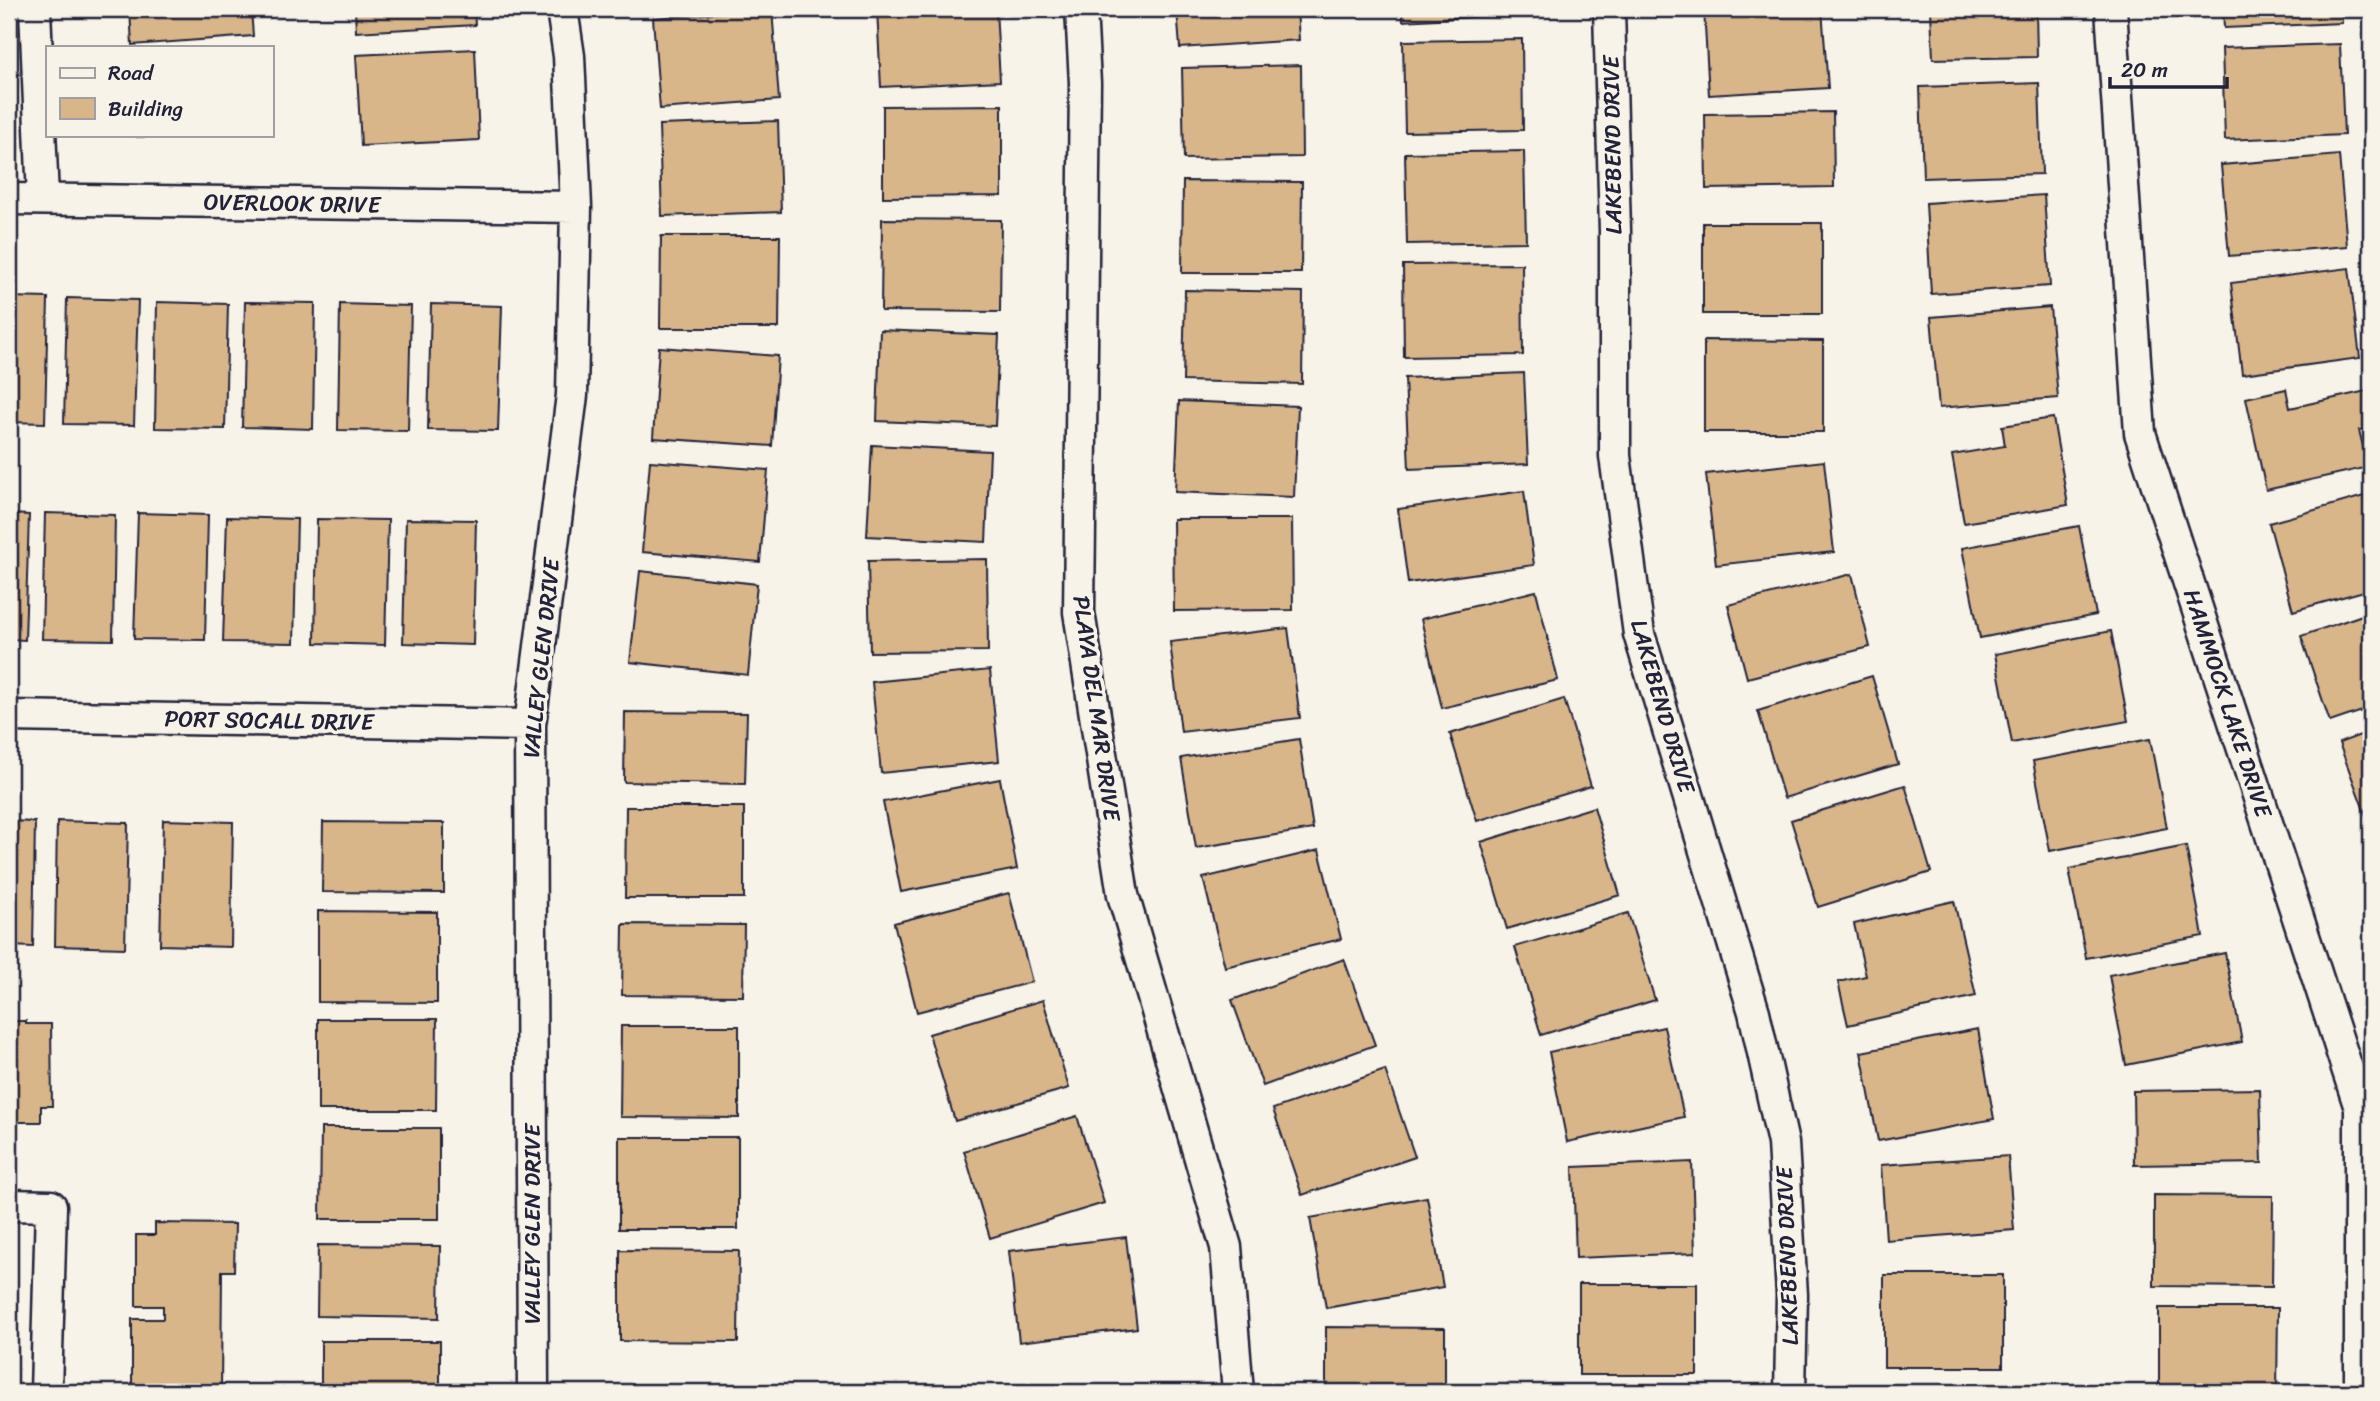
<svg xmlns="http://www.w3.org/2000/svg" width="2380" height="1401" viewBox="0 0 2380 1401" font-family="Sriracha,sans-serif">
  <rect width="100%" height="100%" fill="#f7f3e8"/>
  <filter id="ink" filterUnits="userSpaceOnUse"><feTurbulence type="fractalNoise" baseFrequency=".0143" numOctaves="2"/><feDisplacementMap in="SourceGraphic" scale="14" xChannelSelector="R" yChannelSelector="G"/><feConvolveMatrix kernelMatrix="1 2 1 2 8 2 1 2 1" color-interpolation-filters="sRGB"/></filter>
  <g filter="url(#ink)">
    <path fill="#d8b68a" stroke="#22223b" stroke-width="2" d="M 130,9 L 251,9 L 253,36 L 132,45 Z
      M 355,9 L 474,9 L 475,25 L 356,32 Z
      M 772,9 L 779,100 L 660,109 L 653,18 Z
      M 877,9 L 996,9 L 1000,81 L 881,87 Z
      M 1177,9 L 1297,9 L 1299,40 L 1180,48 Z
      M 1402,9 L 1521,9 L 1522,14 L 1403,21 Z
      M 1704,9 L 1822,9 L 1828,88 L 1709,95 Z
      M 1931,9 L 2036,9 L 2037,57 L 1933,59 Z
      M 2223,9 L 2342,9 L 2342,23 L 2224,28 Z
      M 1522,39 L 1523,130 L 1405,132 L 1403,41 Z
      M 2340,44 L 2344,135 L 2225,140 L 2222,48 Z
      M 475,49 L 479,140 L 361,146 L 356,55 Z
      M 1301,65 L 1302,157 L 1184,159 L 1182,68 Z
      M 2039,83 L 2042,174 L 1923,178 L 1920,87 Z
      M 1002,105 L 1002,196 L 883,197 L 883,106 Z
      M 1833,112 L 1834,187 L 1706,189 L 1705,114 Z
      M 778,121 L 781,212 L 662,216 L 659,125 Z
      M 137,135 L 197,135 L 137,137 Z
      M 1524,151 L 1526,242 L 1407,244 L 1405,153 Z
      M 2339,155 L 2347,246 L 2229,256 L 2221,165 Z
      M 1183,181 L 1302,182 L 1301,273 L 1182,273 Z
      M 2044,195 L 2050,286 L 1931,294 L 1926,203 Z
      M 882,219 L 1001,220 L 1000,312 L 881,311 Z
      M 1703,223 L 1822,223 L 1822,314 L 1703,314 Z
      M 661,236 L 780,236 L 779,328 L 660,328 Z
      M 1522,264 L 1523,355 L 1404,357 L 1403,265 Z
      M 2349,268 L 2360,358 L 2242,374 L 2231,283 Z
      M 1185,290 L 1303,292 L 1302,384 L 1183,381 Z
      M 9,297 L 48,298 L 45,423 L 9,422 Z
      M 67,298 L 138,300 L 134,425 L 64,424 Z
      M 157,302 L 228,304 L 225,429 L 155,428 Z
      M 245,302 L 315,303 L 313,429 L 242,427 Z
      M 340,304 L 411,306 L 408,431 L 338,430 Z
      M 431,304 L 502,306 L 498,431 L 428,430 Z
      M 2050,307 L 2058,398 L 1939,408 L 1931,317 Z
      M 880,330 L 999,335 L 995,426 L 877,421 Z
      M 1704,340 L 1823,341 L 1823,432 L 1704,432 Z
      M 659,347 L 778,356 L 772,446 L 653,438 Z
      M 1524,373 L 1528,464 L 1409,469 L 1405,378 Z
      M 2286,389 L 2290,408 L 2371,390 L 2371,428 L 2359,430 L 2368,467 L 2266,490 L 2246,398 Z
      M 1179,401 L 1298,406 L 1294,497 L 1175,492 Z
      M 2053,418 L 2068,505 L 1964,523 L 1952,455 L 2005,446 L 2002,426 Z
      M 872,445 L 990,451 L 986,542 L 867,536 Z
      M 650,461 L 768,470 L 760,562 L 642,552 Z
      M 1824,461 L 1834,552 L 1716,565 L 1706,474 Z
      M 1524,491 L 1534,565 L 1408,583 L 1398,509 Z
      M 2371,494 L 2371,589 L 2293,611 L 2269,523 Z
      M 45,513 L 115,515 L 113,640 L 42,639 Z
      M 138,513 L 208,515 L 205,640 L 134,639 Z
      M 9,514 L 29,515 L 25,640 L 9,639 Z
      M 227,517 L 297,519 L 294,643 L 223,642 Z
      M 317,519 L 388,520 L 385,645 L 315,643 Z
      M 406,519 L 476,520 L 473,645 L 403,643 Z
      M 1173,519 L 1292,519 L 1293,610 L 1174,611 Z
      M 2079,526 L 2096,615 L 1980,638 L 1962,548 Z
      M 987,559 L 988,651 L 870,652 L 868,561 Z
      M 640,571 L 757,584 L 748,675 L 630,662 Z
      M 1852,574 L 1870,647 L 1747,678 L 1728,605 Z
      M 1536,591 L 1558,680 L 1442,708 L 1421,619 Z
      M 2371,612 L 2371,708 L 2330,722 L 2301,636 Z
      M 1288,628 L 1300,718 L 1181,732 L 1170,642 Z
      M 2111,631 L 2128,721 L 2012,743 L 1995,654 Z
      M 990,670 L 999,761 L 881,773 L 872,682 Z
      M 1872,676 L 1898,764 L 1784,798 L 1758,711 Z
      M 1564,699 L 1591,786 L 1477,821 L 1450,734 Z
      M 625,712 L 747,713 L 745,784 L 624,782 Z
      M 2371,731 L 2371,829 L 2339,743 Z
      M 1299,739 L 1313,829 L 1196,848 L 1181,758 Z
      M 2150,739 L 2167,828 L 2050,851 L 2033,761 Z
      M 1000,779 L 1017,869 L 901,892 L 883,802 Z
      M 1905,785 L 1931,872 L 1818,907 L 1791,820 Z
      M 626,807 L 744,807 L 744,898 L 625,898 Z
      M 1594,807 L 1620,895 L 1507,929 L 1481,842 Z
      M 163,820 L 233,822 L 231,947 L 160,945 Z
      M 9,821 L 35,822 L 33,947 L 9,946 Z
      M 57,821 L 128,823 L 125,948 L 55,946 Z
      M 323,822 L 444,823 L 444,893 L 322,892 Z
      M 2186,846 L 2203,936 L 2086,958 L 2069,869 Z
      M 1319,850 L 1341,939 L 1225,967 L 1203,878 Z
      M 1009,893 L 1032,982 L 917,1012 L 894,923 Z
      M 1954,901 L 1976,996 L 1848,1025 L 1838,982 L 1866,976 L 1854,924 Z
      M 318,911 L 437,912 L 437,1003 L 318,1002 Z
      M 1628,913 L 1655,1000 L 1541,1035 L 1515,947 Z
      M 623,924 L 744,925 L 743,996 L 622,995 Z
      M 2225,953 L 2242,1042 L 2126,1065 L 2109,975 Z
      M 1344,959 L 1375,1045 L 1263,1086 L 1232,1000 Z
      M 1043,1000 L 1069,1088 L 955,1121 L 929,1034 Z
      M 318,1019 L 437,1019 L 436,1110 L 318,1110 Z
      M 9,1021 L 26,1021 L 26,1024 L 51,1024 L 52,1106 L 41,1106 L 41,1122 L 9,1122 Z
      M 621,1026 L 739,1026 L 739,1118 L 620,1117 Z
      M 1664,1027 L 1684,1117 L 1567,1142 L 1549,1052 Z
      M 1978,1029 L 1994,1119 L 1878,1141 L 1861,1052 Z
      M 1385,1070 L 1415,1157 L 1302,1195 L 1273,1109 Z
      M 2260,1089 L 2262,1163 L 2134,1165 L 2133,1091 Z
      M 1077,1116 L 1104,1203 L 990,1238 L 964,1151 Z
      M 321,1128 L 439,1128 L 439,1219 L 320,1219 Z
      M 619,1137 L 738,1137 L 738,1229 L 619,1229 Z
      M 2008,1156 L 2014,1230 L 1886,1240 L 1881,1165 Z
      M 1692,1162 L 1695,1253 L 1576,1258 L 1573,1167 Z
      M 2154,1195 L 2273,1196 L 2272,1287 L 2154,1286 Z
      M 1427,1197 L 1443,1287 L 1326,1308 L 1310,1218 Z
      M 155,1223 L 235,1224 L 234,1271 L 222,1271 L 221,1392 L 132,1392 L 132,1319 L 163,1319 L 163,1306 L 136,1306 L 136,1235 L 155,1235 Z
      M 1126,1237 L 1137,1328 L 1019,1342 L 1009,1251 Z
      M 318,1245 L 440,1246 L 439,1318 L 317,1316 Z
      M 620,1250 L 739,1251 L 738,1342 L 620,1341 Z
      M 1884,1275 L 2003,1275 L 2003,1367 L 1884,1367 Z
      M 1579,1284 L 1697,1284 L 1697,1375 L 1579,1375 Z
      M 2159,1308 L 2278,1308 L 2277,1392 L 2159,1392 Z
      M 1326,1327 L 1445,1328 L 1445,1392 L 1326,1392 Z
      M 321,1341 L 440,1341 L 440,1392 L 321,1392 Z
      M 1882,1390 L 2001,1390 L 2001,1392 L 1882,1392 Z"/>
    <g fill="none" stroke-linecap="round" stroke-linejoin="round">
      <defs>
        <path id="street" d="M 35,9 L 43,199
          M 1081,9 L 1085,83 L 1079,612 L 1123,895 L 1226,1247 L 1238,1392
          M 1609,9 L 1615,231 L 1615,456 L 1639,634 L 1754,1012 L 1783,1143 L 1792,1295 L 1790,1392
          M 2111,9 L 2140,433 L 2360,1108 L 2360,1392
          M 9,199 L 576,207
          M 9,716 L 530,725
          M 9,1205 L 51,1206 L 46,1392
          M 533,1392 L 530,725 L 572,395 L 576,207 L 569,56 L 562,9"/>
      </defs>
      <use href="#street" stroke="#22223b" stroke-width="35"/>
      <use href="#street" stroke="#f7f3e8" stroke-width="30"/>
    </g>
  </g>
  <g text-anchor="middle" stroke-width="7" stroke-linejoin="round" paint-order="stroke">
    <g font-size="23" fill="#22223b" stroke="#f7f3e8">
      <text transform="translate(1612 145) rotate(-91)" y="8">LAKEBEND DRIVE</text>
      <text transform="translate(292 203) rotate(1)" y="8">OVERLOOK DRIVE</text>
      <text transform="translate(541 658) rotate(-84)" y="8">VALLEY GLEN DRIVE</text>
      <text transform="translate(2228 703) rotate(72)" y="8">HAMMOCK LAKE DRIVE</text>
      <text transform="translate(1663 706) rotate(74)" y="8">LAKEBEND DRIVE</text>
      <text transform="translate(1097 708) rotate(82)" y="8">PLAYA DEL MAR DRIVE</text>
      <text transform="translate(269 720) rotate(1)" y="8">PORT SOCALL DRIVE</text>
      <text transform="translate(532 1224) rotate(-90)" y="8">VALLEY GLEN DRIVE</text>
      <text transform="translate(1787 1256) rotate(-92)" y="8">LAKEBEND DRIVE</text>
    </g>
  </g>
  <rect width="2380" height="1401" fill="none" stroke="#f7f3e8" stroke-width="35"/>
  <rect x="18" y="18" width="2345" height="1366" fill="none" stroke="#22223b" stroke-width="2.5" filter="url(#ink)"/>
  <rect x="46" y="46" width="228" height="91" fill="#f7f3e8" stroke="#a29fa3" stroke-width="2"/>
  <rect x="60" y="68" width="35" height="10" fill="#f7f3e8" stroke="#a29fa3" stroke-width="2"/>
  <text x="108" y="80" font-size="21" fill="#22223b">Road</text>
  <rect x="60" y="98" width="35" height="21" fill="#d8b68a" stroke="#a29fa3" stroke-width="2"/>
  <text x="108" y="116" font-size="21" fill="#22223b">Building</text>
  <path d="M2110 77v10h117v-10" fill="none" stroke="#22223b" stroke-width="3.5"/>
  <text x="2121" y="77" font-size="21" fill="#22223b" stroke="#f7f3e8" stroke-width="5" paint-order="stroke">20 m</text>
</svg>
